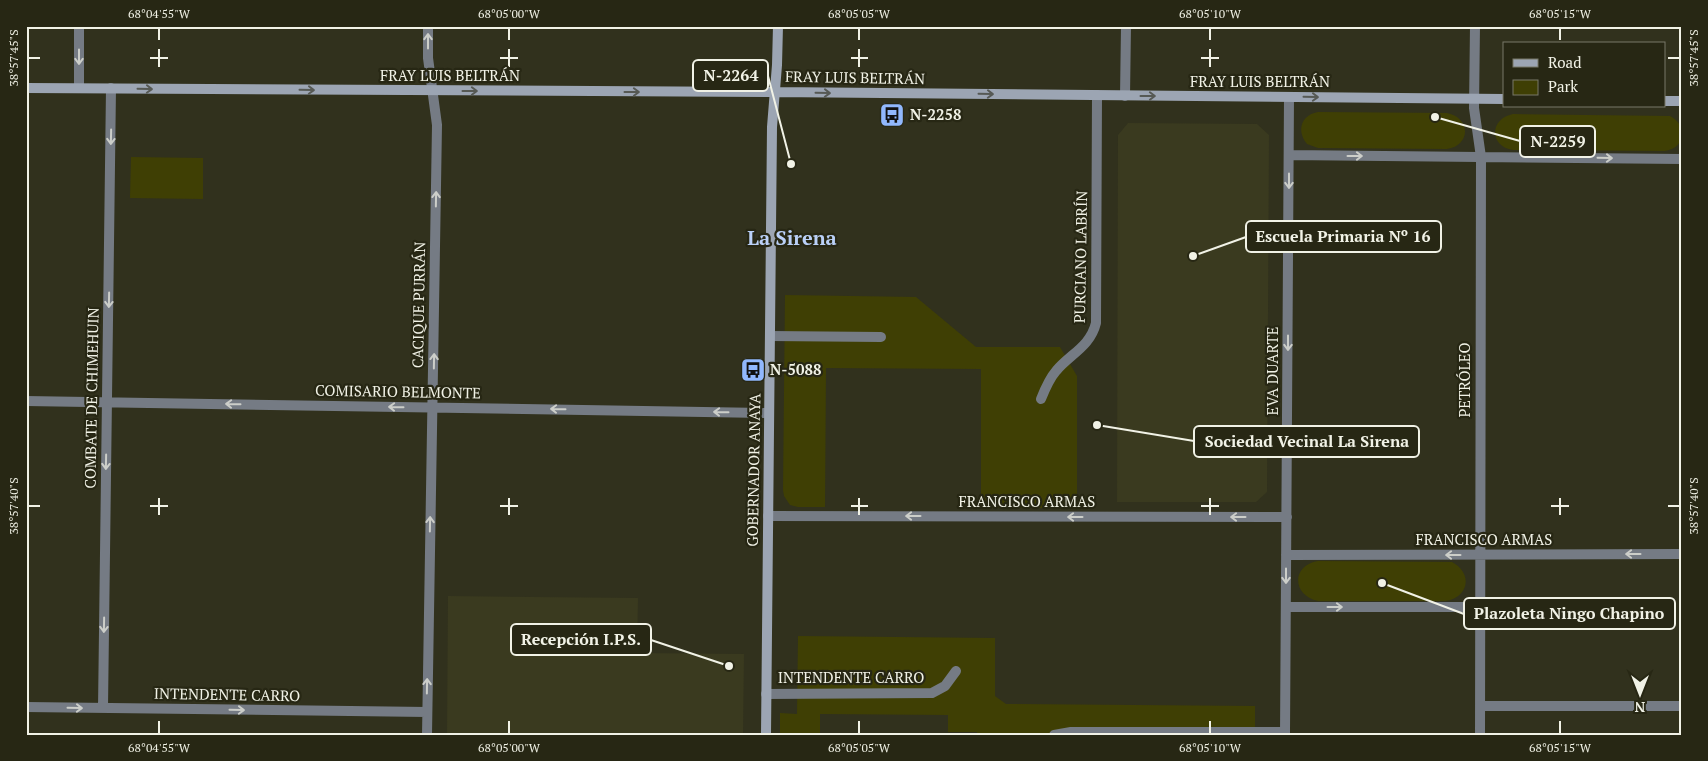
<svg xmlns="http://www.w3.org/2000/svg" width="1708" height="761" viewBox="0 0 1708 761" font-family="'PT Serif',serif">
  <rect width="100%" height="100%" fill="#31311d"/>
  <path fill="#3a3a1f" d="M 1128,123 L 1257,124 L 1269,135 L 1267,492 L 1256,502 L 1117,502 L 1118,135 Z
    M 448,596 L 638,598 L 637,653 L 744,654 L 743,735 L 447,735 Z"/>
  <path fill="#3f3f04" d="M 1318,112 L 1447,113 C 1471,118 1471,145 1447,149 L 1318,148 L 1307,144 C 1296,131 1301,115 1318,112 Z
    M 1513,114 L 1670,116 C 1688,125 1686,148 1665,151 L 1513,150 C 1489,146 1489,119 1513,114 Z
    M 131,157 L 203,158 L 203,199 L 130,198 Z
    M 785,295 L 916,297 L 976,347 L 1060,347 L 1077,376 L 1077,508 L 981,508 L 981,369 L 826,368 L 825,507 L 798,507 L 790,505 L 784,496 L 783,490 Z
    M 1318,561 L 1452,562 C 1473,573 1469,597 1446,601 L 1318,601 C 1292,596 1291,565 1318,561 Z
    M 798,636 L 995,638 L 995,696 L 1006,704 L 1255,706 L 1255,735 L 977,735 L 977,732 L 948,732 L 948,715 L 820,714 L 820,735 L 780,735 L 780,713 L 797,714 Z"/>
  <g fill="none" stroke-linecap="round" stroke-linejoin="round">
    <path stroke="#757b84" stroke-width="10" d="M 1475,26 L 1474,108 L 1481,157 L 1480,735
      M 79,88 L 79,26
      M 1125,96 L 1126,26
      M 1289,155 L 1682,159
      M 770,336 L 881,337
      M 1041,399 C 1045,389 1049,379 1056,371 C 1070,354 1090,347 1096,323 L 1097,95
      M 26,401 L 769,413
      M 768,516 L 1287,517
      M 1286,555 L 1682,554
      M 1286,607 L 1480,607
      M 766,694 L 932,693 L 945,686 L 956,671
      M 1480,706 L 1682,706
      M 26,707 L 427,712
      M 103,708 L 111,88
      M 427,735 L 437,125 L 428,58 L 428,26
      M 1054,735 L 1071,732 L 1285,732
      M 1285,735 L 1289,97"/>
    <path stroke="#9ca5b3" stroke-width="10" d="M 26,88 L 775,92 L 1504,99
      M 1664,101 L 1682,101
      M 766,735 L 772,127 L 777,65 L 778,26"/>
  </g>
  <defs><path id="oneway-shaft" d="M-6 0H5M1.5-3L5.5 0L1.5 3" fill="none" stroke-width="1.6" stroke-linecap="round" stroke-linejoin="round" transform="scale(1.25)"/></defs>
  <g stroke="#cccec9">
    <use href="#oneway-shaft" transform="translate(428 41) rotate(-90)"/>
    <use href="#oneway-shaft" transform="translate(79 57) rotate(90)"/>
    <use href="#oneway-shaft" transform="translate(111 137) rotate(91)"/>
    <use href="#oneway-shaft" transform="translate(1355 156)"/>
    <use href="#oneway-shaft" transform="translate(1605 158) rotate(1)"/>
    <use href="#oneway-shaft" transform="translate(1289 181) rotate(90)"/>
    <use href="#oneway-shaft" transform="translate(436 199) rotate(-89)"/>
    <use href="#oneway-shaft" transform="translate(109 300) rotate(91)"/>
    <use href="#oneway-shaft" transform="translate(1288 343) rotate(90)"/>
    <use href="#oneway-shaft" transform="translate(434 361) rotate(-89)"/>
    <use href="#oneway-shaft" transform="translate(233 404) rotate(-179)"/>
    <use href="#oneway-shaft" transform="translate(396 407) rotate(-179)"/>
    <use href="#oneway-shaft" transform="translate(558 409) rotate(-179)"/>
    <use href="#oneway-shaft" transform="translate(721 412) rotate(-179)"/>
    <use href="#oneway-shaft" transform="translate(106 462) rotate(91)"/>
    <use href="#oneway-shaft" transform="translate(913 516) rotate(-180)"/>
    <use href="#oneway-shaft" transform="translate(1075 517) rotate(-180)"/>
    <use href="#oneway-shaft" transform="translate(1238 517) rotate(-180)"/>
    <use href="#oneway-shaft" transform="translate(430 524) rotate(-89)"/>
    <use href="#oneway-shaft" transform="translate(1633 554) rotate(180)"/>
    <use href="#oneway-shaft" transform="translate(1453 555) rotate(180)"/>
    <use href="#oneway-shaft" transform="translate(1286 576) rotate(90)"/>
    <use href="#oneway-shaft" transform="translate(1335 607)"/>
    <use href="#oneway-shaft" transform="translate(104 625) rotate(91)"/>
    <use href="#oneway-shaft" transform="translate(427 686) rotate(-89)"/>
    <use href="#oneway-shaft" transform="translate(75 708) rotate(1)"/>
    <use href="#oneway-shaft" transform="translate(237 710) rotate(1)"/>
  </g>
  <g stroke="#565954">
    <use href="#oneway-shaft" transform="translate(145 89) rotate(1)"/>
    <use href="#oneway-shaft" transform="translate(307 90) rotate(1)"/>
    <use href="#oneway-shaft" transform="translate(470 91)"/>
    <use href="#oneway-shaft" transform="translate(632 92)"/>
    <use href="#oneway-shaft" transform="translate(823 93) rotate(1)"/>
    <use href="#oneway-shaft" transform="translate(986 94) rotate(1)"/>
    <use href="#oneway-shaft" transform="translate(1148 96)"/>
    <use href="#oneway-shaft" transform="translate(1311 97) rotate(1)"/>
  </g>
  <path fill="none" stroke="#f1f2e6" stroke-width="2" d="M 159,28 L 159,40M 509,28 L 509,40M 859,28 L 859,40M 1210,28 L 1210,40M 1560,28 L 1560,40M 159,49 L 159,67M 509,49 L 509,67M 859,49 L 859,67M 1210,49 L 1210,67M 28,58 L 40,58M 150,58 L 168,58M 500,58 L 518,58M 851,58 L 868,58M 1201,58 L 1219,58M 1668,58 L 1680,58M 159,498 L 159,515M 509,498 L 509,515M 859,498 L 859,515M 1210,498 L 1210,515M 1560,498 L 1560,515M 28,506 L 40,506M 150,506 L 168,506M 500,506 L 518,506M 851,506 L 868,506M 1201,506 L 1219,506M 1551,506 L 1569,506M 1668,506 L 1680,506M 159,721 L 159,734M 509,721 L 509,734M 859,721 L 859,734M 1210,721 L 1210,734M 1560,721 L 1560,734"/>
  <defs>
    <symbol id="bus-square" viewBox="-11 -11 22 22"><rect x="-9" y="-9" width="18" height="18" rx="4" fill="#91b8fd" stroke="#272714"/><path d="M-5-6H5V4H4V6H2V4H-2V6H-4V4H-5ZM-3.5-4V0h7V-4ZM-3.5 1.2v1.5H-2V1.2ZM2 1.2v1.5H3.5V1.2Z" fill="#111"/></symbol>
  </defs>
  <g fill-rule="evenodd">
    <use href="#bus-square" x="878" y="101" width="28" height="28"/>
    <use href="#bus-square" x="739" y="356" width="28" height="28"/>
  </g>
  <g text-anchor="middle" stroke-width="4.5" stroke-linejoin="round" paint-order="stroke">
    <g font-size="15" fill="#f1f2e6" stroke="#272714">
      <text x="450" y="81">FRAY LUIS BELTRÁN</text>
      <text transform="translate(855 78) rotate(1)" y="5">FRAY LUIS BELTRÁN</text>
      <text x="1260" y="87">FRAY LUIS BELTRÁN</text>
      <text transform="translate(1081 257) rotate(-89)" y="5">PURCIANO LABRÍN</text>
      <text transform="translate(419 305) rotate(-89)" y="5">CACIQUE PURRÁN</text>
      <text transform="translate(1273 371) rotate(-90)" y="5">EVA DUARTE</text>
      <text transform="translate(1465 380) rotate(-90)" y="5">PETRÓLEO</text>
      <text transform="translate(398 392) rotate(1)" y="5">COMISARIO BELMONTE</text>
      <text transform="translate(92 398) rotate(-89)" y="5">COMBATE DE CHIMEHUIN</text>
      <text transform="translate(754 470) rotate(-89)" y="5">GOBERNADOR ANAYA</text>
      <text x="1027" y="507">FRANCISCO ARMAS</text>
      <text x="1484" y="545">FRANCISCO ARMAS</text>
      <text x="851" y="683">INTENDENTE CARRO</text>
      <text transform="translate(227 695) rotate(1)" y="5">INTENDENTE CARRO</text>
    </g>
    <g font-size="15" font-weight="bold" fill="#f1f2e6" stroke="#272714" text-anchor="start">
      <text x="910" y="120">N-2258</text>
      <text x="770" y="375">N-5088</text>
    </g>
    <g font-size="20" font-weight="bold" fill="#bad0f7" stroke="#272714">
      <text x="792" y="245">La Sirena</text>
    </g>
  </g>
  <path fill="none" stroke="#f1f2e6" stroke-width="2" d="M791 164L768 76M1435 117L1520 141M1193 256L1246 237M1097 425L1194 441M1382 583L1464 614M729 666L651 640"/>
  <g fill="#f1f2e6" stroke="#272714" stroke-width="2">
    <circle cx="791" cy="164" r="5"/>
    <circle cx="1435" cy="117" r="5"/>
    <circle cx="1193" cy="256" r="5"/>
    <circle cx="1097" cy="425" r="5"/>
    <circle cx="1382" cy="583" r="5"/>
    <circle cx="729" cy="666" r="5"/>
  </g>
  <g fill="#272714" stroke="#f1f2e6" stroke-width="2">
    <rect x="693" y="60" width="75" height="31" rx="5"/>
    <rect x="1520" y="126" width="75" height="31" rx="5"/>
    <rect x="1246" y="221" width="195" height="31" rx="5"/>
    <rect x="1194" y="426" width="225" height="31" rx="5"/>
    <rect x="1464" y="598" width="211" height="31" rx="5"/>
    <rect x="511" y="624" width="140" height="31" rx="5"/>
  </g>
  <g font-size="16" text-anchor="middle" font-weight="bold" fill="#f1f2e6">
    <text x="731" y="81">N-2264</text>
    <text x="1558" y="147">N-2259</text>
    <text x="1343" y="242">Escuela Primaria Nº 16</text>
    <text x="1307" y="447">Sociedad Vecinal La Sirena</text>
    <text x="1569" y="619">Plazoleta Ningo Chapino</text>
    <text x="581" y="645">Recepción I.P.S.</text>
  </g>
  <rect width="1708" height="761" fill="none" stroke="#272714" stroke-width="55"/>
  <rect x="1503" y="42" width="162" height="65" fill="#272714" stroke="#787868"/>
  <rect x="1513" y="59" width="25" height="8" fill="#9ca5b3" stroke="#787868"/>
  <text x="1548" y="68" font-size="15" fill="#f1f2e6">Road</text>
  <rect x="1513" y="80" width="25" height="15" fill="#3f3f04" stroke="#787868"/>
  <text x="1548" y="92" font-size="15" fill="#f1f2e6">Park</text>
  <g transform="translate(1640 694) rotate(180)" stroke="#272714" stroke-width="4" paint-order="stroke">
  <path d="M0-4L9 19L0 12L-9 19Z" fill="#f1f2e6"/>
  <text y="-8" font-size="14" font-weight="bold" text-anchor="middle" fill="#f1f2e6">N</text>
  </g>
  <rect x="28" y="28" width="1652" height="706" fill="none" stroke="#f1f2e6" stroke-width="2"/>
  <g font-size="12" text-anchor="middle" fill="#f1f2e6">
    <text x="159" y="18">68°04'55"W</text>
    <text x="509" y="18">68°05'00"W</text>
    <text x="859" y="18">68°05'05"W</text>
    <text x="1210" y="18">68°05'10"W</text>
    <text x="1560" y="18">68°05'15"W</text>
    <text transform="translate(1694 58) rotate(-90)" y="4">38°57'45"S</text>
    <text transform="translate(14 58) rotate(-90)" y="4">38°57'45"S</text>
    <text transform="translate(1694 506) rotate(-90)" y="4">38°57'40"S</text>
    <text transform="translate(14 506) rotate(-90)" y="4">38°57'40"S</text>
    <text x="159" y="752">68°04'55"W</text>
    <text x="509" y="752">68°05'00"W</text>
    <text x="859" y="752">68°05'05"W</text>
    <text x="1210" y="752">68°05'10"W</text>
    <text x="1560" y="752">68°05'15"W</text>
  </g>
</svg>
